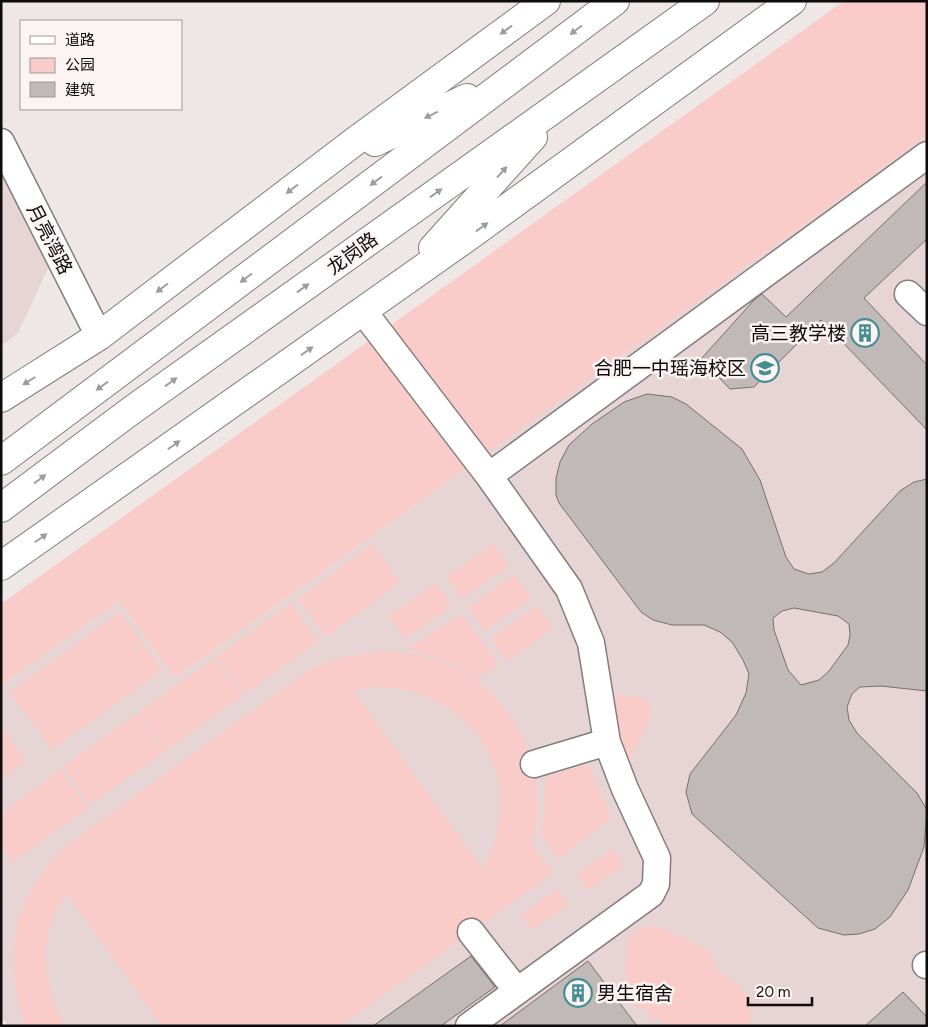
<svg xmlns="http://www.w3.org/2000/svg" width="928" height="1027" viewBox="0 0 928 1027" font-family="Figtree,'Noto Sans SC',sans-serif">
  <rect width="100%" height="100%" fill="#efe6e6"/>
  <path fill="#e6d5d4" d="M 927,136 L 927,1026 L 9,1026 L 1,1016 L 1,685 L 119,601 L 175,678 Z
    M 1,174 L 49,266 L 18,333 L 1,346 Z"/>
  <path fill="#faccc9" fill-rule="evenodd" d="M 844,1 L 927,1 L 927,136 L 175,678 L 119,601 L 1,685 L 1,604 Z
    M 373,544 L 400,582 L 326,637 L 298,599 Z
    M 493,544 L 509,566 L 462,599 L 446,577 Z
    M 514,575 L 531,598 L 484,631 L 468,608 Z
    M 436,583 L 452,606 L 405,639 L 389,616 Z
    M 291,603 L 318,641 L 244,695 L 216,657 Z
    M 537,606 L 553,628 L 507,661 L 491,639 Z
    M 120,612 L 162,670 L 52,750 L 10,692 Z
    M 462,614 L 499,664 L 478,679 L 453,663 L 406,649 Z
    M 382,650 C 405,652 425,655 446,663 C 515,691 553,774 532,844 L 553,873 L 340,1026 L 162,1026 L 67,894 C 37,931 42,987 66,1026 L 25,1026 C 2,956 11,903 62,849 L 310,669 L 337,659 ZM 376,687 C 447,688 503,737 500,811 C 499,831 493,852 482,868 L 353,690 Z
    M 214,658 L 242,696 L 167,750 L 139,712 Z
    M 606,693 L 637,696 L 651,703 L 649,722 L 626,766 Z
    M 138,713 L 166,751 L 90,805 L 63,767 Z
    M 4,730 L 26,761 L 1,779 L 1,732 Z
    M 588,764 L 612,818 L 559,858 L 541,835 L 547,776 Z
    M 61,770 L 88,808 L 13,862 L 1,845 L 1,813 Z
    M 613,849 L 624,865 L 588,890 L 577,874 Z
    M 557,889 L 568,905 L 532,930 L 520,915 Z
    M 654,925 L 700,945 L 712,955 L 717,970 L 737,983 L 747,996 L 752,1017 L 750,1026 L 666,1026 L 658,1018 L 653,1022 L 643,1006 L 636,1009 L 625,969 L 627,939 L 640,928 Z"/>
  <path fill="#c1b9b8" stroke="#776f6f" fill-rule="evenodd" d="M 927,182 L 927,239 L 864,298 L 927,365 L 927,430 L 821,320 L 754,387 L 730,389 L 701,359 L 754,300 L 762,294 L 786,317 Z
    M 647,394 L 672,397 L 686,404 L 742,449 L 760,480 L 786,557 L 794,569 L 809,574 L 822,572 L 834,563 L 900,491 L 914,482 L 927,479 L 927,691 L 881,686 L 860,687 L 852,694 L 847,707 L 849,720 L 857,733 L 917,793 L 927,810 L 924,847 L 908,890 L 890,917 L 875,929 L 859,934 L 844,935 L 818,928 L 692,814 L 686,792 L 690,774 L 736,715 L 746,693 L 749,674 L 743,660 L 732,642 L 720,632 L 704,625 L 672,625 L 653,620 L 641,612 L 559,503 L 556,495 L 556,478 L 560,462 L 569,445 L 592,424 L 624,402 ZM 794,608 L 838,616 L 849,624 L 850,635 L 848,645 L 829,671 L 819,680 L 801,685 L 788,670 L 774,630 L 773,618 L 782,611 Z
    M 471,956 L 495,987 L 441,1026 L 373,1026 Z
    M 588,961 L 637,1026 L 500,1026 Z
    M 903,992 L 927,1017 L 927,1026 L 865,1026 Z"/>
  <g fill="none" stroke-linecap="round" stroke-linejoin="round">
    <defs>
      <path id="minor" d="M 1,142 L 99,336
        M 908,294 L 927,312
        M 363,311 L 489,476 L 569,589 L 591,643 L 607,742 L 625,789 L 657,858 L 656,884 L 651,894 L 469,1026
        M 489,476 L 927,155
        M 534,764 L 607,742
        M 471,932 L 517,991
        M 926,965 L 927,965"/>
      <path id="major" d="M 375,142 L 467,98
        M 433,248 L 533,137
        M 1,398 L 99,336 L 354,142 L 546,1
        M 1,461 L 615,1
        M 1,508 L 132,410 L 705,1
        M 1,566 L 469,236 L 792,1"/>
    </defs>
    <use href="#minor" stroke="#857d7d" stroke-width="29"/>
    <use href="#major" stroke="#857d7d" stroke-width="30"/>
    <use href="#minor" stroke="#fff" stroke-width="26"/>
    <use href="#major" stroke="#fff" stroke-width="28"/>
  </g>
  <defs><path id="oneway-solid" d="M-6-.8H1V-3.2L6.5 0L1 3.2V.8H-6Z" transform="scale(1.25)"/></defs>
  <g fill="#9e9d9d">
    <use href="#oneway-solid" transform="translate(506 30) rotate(144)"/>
    <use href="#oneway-solid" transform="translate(576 30) rotate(143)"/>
    <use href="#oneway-solid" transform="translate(431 115) rotate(154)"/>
    <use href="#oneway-solid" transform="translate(502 172) rotate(-48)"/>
    <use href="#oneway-solid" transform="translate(376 181) rotate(143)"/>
    <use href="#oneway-solid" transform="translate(292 189) rotate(143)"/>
    <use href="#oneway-solid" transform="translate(436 193) rotate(-36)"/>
    <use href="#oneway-solid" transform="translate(482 227) rotate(-36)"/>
    <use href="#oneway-solid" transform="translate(246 278) rotate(143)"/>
    <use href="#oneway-solid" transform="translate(162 288) rotate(143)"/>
    <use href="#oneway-solid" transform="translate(303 288) rotate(-36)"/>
    <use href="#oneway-solid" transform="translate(307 351) rotate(-35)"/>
    <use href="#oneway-solid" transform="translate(29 381) rotate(148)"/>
    <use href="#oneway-solid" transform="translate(171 382) rotate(-36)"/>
    <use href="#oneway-solid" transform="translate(102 386) rotate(144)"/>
    <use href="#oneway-solid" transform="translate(174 445) rotate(-35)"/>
    <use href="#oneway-solid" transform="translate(40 479) rotate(-37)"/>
    <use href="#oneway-solid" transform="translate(41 538) rotate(-35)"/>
  </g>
  <defs>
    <symbol id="building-ring" viewBox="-11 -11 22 22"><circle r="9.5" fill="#fcf4f3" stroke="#458d93" stroke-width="1.5"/><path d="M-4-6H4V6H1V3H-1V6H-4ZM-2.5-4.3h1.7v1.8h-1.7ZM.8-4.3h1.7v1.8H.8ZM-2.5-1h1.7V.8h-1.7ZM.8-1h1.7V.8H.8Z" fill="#458d93"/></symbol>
    <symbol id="school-ring" viewBox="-11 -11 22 22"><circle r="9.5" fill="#fcf4f3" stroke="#458d93" stroke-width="1.5"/><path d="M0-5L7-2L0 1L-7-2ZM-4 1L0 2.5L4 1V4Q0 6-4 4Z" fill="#458d93"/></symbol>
  </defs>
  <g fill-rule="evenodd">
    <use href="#building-ring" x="849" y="317" width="32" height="32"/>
    <use href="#school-ring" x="749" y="352" width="32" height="32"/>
    <use href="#building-ring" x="562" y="977" width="32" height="32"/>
  </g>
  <g text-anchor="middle" stroke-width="5" stroke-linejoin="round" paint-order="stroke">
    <g font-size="19" fill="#0d0b0b" stroke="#fcf4f3">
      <text transform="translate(50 239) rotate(63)" y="7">月亮湾路</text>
      <text transform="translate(352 253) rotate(-36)" y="7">龙岗路</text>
    </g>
    <g font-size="19" fill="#0d0b0b" stroke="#fcf4f3" text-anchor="end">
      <text x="846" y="340">高三教学楼</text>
      <text x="746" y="375">合肥一中瑶海校区</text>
      <text x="597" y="1000" text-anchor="start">男生宿舍</text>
    </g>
  </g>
  <rect width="928" height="1027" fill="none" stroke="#0d0b0b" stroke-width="5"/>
  <rect x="20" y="20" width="162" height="90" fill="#fcf4f3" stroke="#9c9796"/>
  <rect x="30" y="36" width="25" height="8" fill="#ffffff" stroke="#9c9796"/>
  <text x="65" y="45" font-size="15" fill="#0d0b0b">道路</text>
  <rect x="30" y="58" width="25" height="15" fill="#faccc9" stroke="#9c9796"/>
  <text x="65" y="70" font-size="15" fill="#0d0b0b">公园</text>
  <rect x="30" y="82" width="25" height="15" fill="#c1b9b8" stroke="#9c9796"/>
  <text x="65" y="95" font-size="15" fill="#0d0b0b">建筑</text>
  <path d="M748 997v8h64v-8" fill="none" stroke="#0d0b0b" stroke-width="2.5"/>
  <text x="756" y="997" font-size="15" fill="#0d0b0b" stroke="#fcf4f3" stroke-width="4" paint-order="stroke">20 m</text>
</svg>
